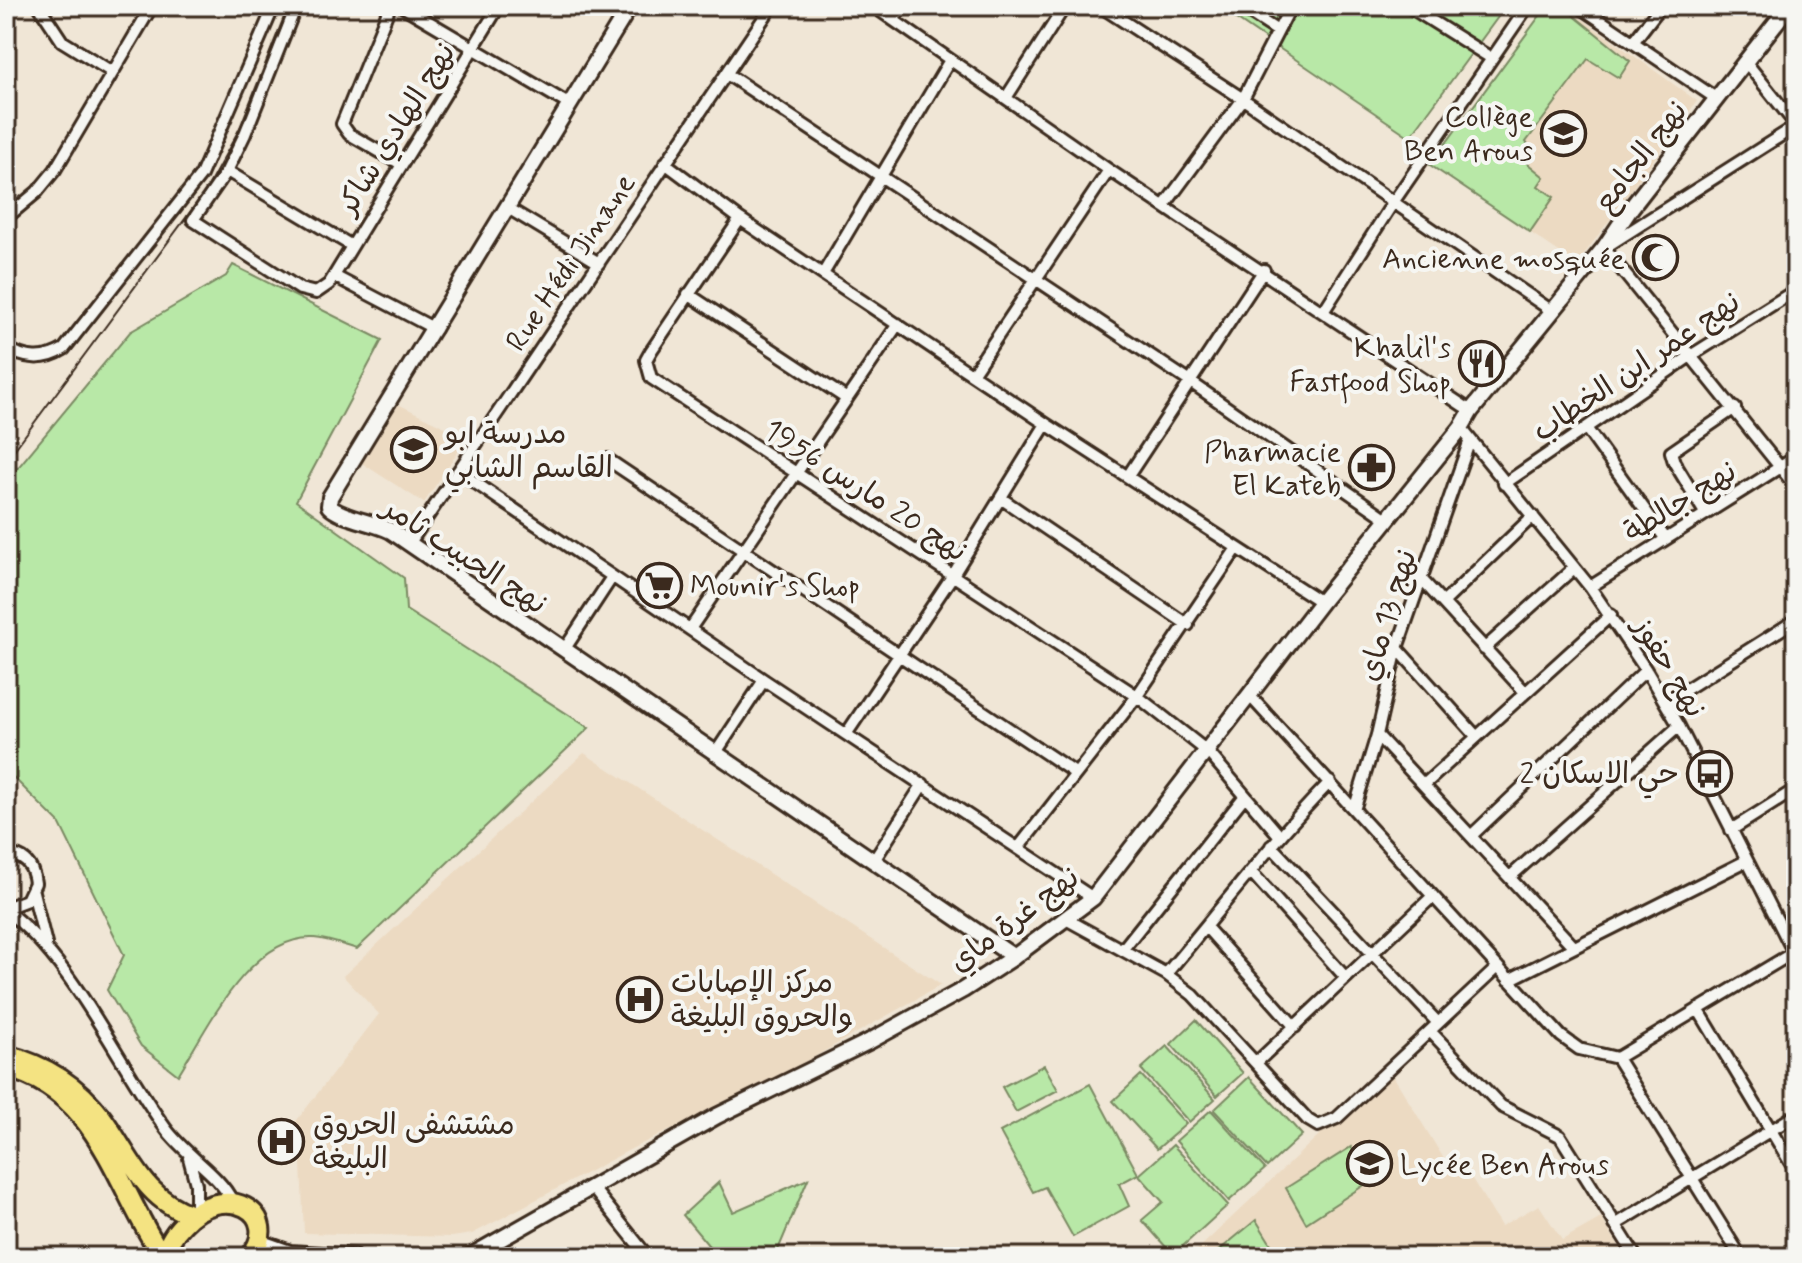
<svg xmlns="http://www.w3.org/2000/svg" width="1802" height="1263" viewBox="0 0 1802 1263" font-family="Mynerve,'Playpen Sans Arabic',sans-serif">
  <rect width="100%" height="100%" fill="#f0e6d6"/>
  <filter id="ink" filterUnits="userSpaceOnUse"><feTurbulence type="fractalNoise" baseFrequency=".0125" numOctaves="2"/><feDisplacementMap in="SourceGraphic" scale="16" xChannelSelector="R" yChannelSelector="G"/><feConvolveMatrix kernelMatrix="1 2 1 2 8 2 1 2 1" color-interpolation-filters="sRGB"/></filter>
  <g filter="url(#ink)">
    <path fill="#ecdac2" d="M 1547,6 L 1564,6 L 1697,101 L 1577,264 L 1430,165 Z
      M 398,404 L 467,438 L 424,503 L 360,462 Z
      M 584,753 L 941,985 L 770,1082 L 633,1148 L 472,1234 L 452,1237 L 304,1233 L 300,1141 L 287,1133 L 379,1014 L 343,976 Z
      M 1389,1069 L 1449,1167 L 1461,1161 L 1501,1226 L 1539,1205 L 1562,1240 L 1601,1218 L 1626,1257 L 1195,1257 L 1193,1254 Z"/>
    <path fill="#b8e8a7" stroke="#7a8962" stroke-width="2" d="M 1217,6 L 1506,6 L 1410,137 Z
      M 1547,6 L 1562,6 L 1630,61 L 1619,78 L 1588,59 L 1526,142 L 1530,148 L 1522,159 L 1544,177 L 1538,186 L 1554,197 L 1530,232 L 1430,165 Z
      M 233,265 L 382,340 L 296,501 L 404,578 L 406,610 L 589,728 L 357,949 C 343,945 328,939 314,938 C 250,935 207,1029 178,1075 L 141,1046 L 107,990 L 124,955 L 60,824 L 6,770 L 6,482 L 130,332 L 226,276 Z
      M 1196,1020 L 1243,1073 L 1217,1096 L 1171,1044 Z
      M 1167,1046 L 1215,1099 L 1189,1122 L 1141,1069 Z
      M 1044,1065 L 1058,1090 L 1016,1112 L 1002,1087 Z
      M 1141,1075 L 1186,1124 L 1157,1149 L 1113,1101 Z
      M 1249,1077 L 1302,1135 L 1267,1167 L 1214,1110 Z
      M 1090,1084 L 1138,1174 L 1119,1184 L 1129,1206 L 1073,1237 L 1045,1187 L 1033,1192 L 1000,1132 Z
      M 1211,1110 L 1265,1169 L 1229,1201 L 1176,1141 Z
      M 1173,1145 L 1228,1205 L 1173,1255 L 1142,1220 L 1163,1202 L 1139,1175 Z
      M 1351,1147 L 1372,1180 L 1306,1223 L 1286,1188 Z
      M 808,1179 L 775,1257 L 718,1257 L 683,1215 L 719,1182 L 733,1212 Z
      M 1256,1220 L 1279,1257 L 1211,1257 Z"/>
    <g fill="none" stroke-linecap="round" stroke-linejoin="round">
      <defs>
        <path id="street" d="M 39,6 L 62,41 L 112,72
          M 296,6 L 245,134 L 227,171 L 193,220 L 300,289 L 316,293 L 329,284 L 499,6
          M 390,6 L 342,124 L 349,134 L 401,164
          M 402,6 L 570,105
          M 873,6 L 1109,170 L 1471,411
          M 1100,6 L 1243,99 L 1552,311
          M 1239,6 L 1276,30
          M 1408,6 L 1491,58
          M 1579,6 L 1717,99
          M 893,20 L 903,6
          M 1634,41 L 1661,6
          M 1745,61 L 1796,125
          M 727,74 L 1192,383 L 1387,519
          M 1006,98 L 1065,6
          M 1796,126 L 1604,248 L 1796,487
          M 665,163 L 740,219 L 1046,424 L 1321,602
          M 227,171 L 352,246
          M 1164,206 L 1243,99 L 1291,6
          M 508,208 L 599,263
          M 6,218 L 37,192 L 55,170 L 152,6
          M 740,219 L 651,351 L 646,360 L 651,378 L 1137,696 L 1208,752 L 1278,834
          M 823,274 L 950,60
          M 334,276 L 435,329
          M 688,294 L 847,399
          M 1323,312 L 1394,201 L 1528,6
          M 6,347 C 24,360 45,361 64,349 L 201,175 L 274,6
          M 973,373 L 1109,170
          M 1461,428 L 1590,587 L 1646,670 L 1679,726 L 1796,957
          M 1586,428 L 1665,538
          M 607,459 L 1075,773
          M 458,471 L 764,680 L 1093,898
          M 1128,476 L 1264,270
          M 1504,484 L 1692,355 L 1796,290
          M 1002,499 L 1188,625
          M 1705,513 L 1674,462 L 1671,452 L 1735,408
          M 409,544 L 772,6
          M 1422,580 L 1525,692
          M 1590,587 L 1796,457
          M 1443,603 L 1533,516
          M 690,629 L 898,324
          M 1397,648 L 1476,736
          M 1484,649 L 1574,568
          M 564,650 L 612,577
          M 1250,696 L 1561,1036 L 1579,1049 L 1617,1058 L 1741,1257
          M 1666,702 L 1796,620
          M 847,733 L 953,575 L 1046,424
          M 1377,735 L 1574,947
          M 715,754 L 764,680
          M 1425,784 L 1611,615
          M 1355,807 L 1377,735 L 1397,648 L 1470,440
          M 1731,830 L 1796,789
          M 1472,835 L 1646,670
          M 1271,846 L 1438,1023
          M 1019,847 L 1137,696 L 1237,548
          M 6,854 C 24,855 33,865 35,883 L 27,900 L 6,908
          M 873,862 L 923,784
          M 1252,873 L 1346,978
          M 1511,876 L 1679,726
          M 33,892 L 46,944
          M 6,911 C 72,958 117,1062 166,1129 C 185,1155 220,1175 232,1201
          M 1066,919 L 1166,974 L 1193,995 L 1308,1120 L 1318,1126 L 1337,1118 L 1498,967
          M 1206,927 L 1295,1027
          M 1123,949 L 1244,797
          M 1166,974 C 1221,909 1271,842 1330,782
          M 1509,980 L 1746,861
          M 1698,1009 L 1796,1172
          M 1430,1031 L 1501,1106 L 1560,1136 L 1636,1257
          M 1617,1058 L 1796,951
          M 1257,1062 L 1433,896
          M 189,1158 L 196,1184 L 196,1212
          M 591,1186 L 648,1257
          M 1615,1225 L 1796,1115"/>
        <path id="secondary" d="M 630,6 L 330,497 L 329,506 C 340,518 374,522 391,531 L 1014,957
          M 259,1242 L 290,1253 L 355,1257
          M 469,1257 L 717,1116 L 870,1041 L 963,990 L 1014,957 L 1093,898 L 1321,602 L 1461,428 L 1471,411 L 1604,248 L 1631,208 L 1789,6"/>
        <path id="highway" d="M 6,1055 C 45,1065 78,1086 102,1118 C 130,1156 144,1200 192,1215
          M 6,1068 C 99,1090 116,1189 163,1257
          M 165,1257 C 167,1244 174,1233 183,1224 C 224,1179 285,1213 250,1257"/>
      </defs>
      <use href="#street" stroke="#3b2a1e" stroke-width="16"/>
      <use href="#secondary" stroke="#3b2a1e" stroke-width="20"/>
      <use href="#highway" stroke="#3b2a1e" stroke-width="24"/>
      <use href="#street" stroke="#f6f6f2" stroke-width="10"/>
      <use href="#secondary" stroke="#f6f6f2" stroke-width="14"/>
      <use href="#highway" stroke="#f4e382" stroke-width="18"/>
      <path stroke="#3b2a1e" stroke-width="2" d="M 6,461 L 205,192 L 247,115 L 290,6"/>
    </g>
  </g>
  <defs>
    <symbol id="school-ring" viewBox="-11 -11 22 22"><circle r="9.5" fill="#f6f6f2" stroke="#3b2a1e" stroke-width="1.5"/><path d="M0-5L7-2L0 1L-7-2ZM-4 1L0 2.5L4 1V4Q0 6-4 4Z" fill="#3b2a1e"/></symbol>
    <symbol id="mosque-ring" viewBox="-11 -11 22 22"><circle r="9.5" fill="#f6f6f2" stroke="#3b2a1e" stroke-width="1.5"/><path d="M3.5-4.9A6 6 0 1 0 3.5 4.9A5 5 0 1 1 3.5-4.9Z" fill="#3b2a1e"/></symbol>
    <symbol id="restaurant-ring" viewBox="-11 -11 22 22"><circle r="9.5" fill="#f6f6f2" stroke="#3b2a1e" stroke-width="1.5"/><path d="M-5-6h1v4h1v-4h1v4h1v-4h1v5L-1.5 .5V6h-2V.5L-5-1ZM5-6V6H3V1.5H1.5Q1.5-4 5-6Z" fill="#3b2a1e"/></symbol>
    <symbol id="pharmacy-ring" viewBox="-11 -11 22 22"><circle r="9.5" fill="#f6f6f2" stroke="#3b2a1e" stroke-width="1.5"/><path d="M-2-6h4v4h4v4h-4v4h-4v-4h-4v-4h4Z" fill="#3b2a1e"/></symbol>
    <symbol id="supermarket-ring" viewBox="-11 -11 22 22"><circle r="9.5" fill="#f6f6f2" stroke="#3b2a1e" stroke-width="1.5"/><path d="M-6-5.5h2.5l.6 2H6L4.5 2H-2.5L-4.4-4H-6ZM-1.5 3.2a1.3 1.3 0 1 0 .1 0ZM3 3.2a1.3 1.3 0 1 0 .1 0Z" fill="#3b2a1e"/></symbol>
    <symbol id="bus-ring" viewBox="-11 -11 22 22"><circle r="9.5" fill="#f6f6f2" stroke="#3b2a1e" stroke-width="1.5"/><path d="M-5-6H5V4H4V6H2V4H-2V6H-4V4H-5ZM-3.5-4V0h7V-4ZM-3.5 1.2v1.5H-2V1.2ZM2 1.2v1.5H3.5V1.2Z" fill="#3b2a1e"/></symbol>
    <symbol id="hospital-ring" viewBox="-11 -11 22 22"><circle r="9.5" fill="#f6f6f2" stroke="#3b2a1e" stroke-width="1.5"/><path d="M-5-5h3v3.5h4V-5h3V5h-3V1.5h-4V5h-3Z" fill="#3b2a1e"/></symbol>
  </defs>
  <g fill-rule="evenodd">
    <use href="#school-ring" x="1538" y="108" width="51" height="51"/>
    <use href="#mosque-ring" x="1630" y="232" width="51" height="51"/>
    <use href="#restaurant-ring" x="1456" y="338" width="51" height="51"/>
    <use href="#school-ring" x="388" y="424" width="51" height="51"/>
    <use href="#pharmacy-ring" x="1346" y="442" width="51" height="51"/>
    <use href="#supermarket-ring" x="634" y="560" width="51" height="51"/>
    <use href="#bus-ring" x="1684" y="748" width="51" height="51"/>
    <use href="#hospital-ring" x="614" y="974" width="51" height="51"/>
    <use href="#hospital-ring" x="256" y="1116" width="51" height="51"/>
    <use href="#school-ring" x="1344" y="1138" width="51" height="51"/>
  </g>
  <g text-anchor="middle" stroke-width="8" stroke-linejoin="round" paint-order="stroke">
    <g font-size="30" fill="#3b2a1e" stroke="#f6f6f2" text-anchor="end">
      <text x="1533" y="126">Collège<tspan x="1533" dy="34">Ben Arous</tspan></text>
      <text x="1625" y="268">Ancienne mosquée</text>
      <text x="1451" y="357">Khalil's<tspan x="1451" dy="34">Fastfood Shop</tspan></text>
      <text x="445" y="443" text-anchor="start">مدرسة ابو<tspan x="445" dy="34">القاسم الشابي</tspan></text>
      <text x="1341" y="461">Pharmacie<tspan x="1341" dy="34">El Kateb</tspan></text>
      <text x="690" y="595" text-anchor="start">Mounir's Shop</text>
      <text x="1679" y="783">حي الاسكان 2</text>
      <text x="671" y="992" text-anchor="start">مركز الإصابات<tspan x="671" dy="34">والحروق البليغة</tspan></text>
      <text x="313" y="1134" text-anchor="start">مشتشفى الحروق<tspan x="313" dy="34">البليغة</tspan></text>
      <text x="1400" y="1174" text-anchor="start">Lycée Ben Arous</text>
    </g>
    <g font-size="30" fill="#3b2a1e" stroke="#f6f6f2">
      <text transform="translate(396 128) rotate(-58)" y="10">نهج الهادي شاكر</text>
      <text transform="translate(1640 156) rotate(-52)" y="10">نهج الجامع</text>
      <text transform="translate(570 262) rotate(-56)" y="10">Rue Hédi Jinane</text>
      <text transform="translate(1636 366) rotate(-34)" y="10">نهج عمر ابن الخطاب</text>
      <text transform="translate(866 490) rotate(33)" y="10">نهج 20 مارس 1956</text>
      <text transform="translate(1680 501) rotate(-32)" y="10">نهج جالطة</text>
      <text transform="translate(465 555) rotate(33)" y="10">نهج الحبيب ثامر</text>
      <text transform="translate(1387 615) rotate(-73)" y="10">نهج 13 ماي</text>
      <text transform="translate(1670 667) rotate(59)" y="10">نهج حفوز</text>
      <text transform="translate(1014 919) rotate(-37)" y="10">نهج غرة ماي</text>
    </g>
  </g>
  <rect width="1802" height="1263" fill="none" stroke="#f6f6f2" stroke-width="32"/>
  <rect x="16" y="16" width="1770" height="1231" fill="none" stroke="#3b2a1e" stroke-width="3" filter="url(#ink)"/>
</svg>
